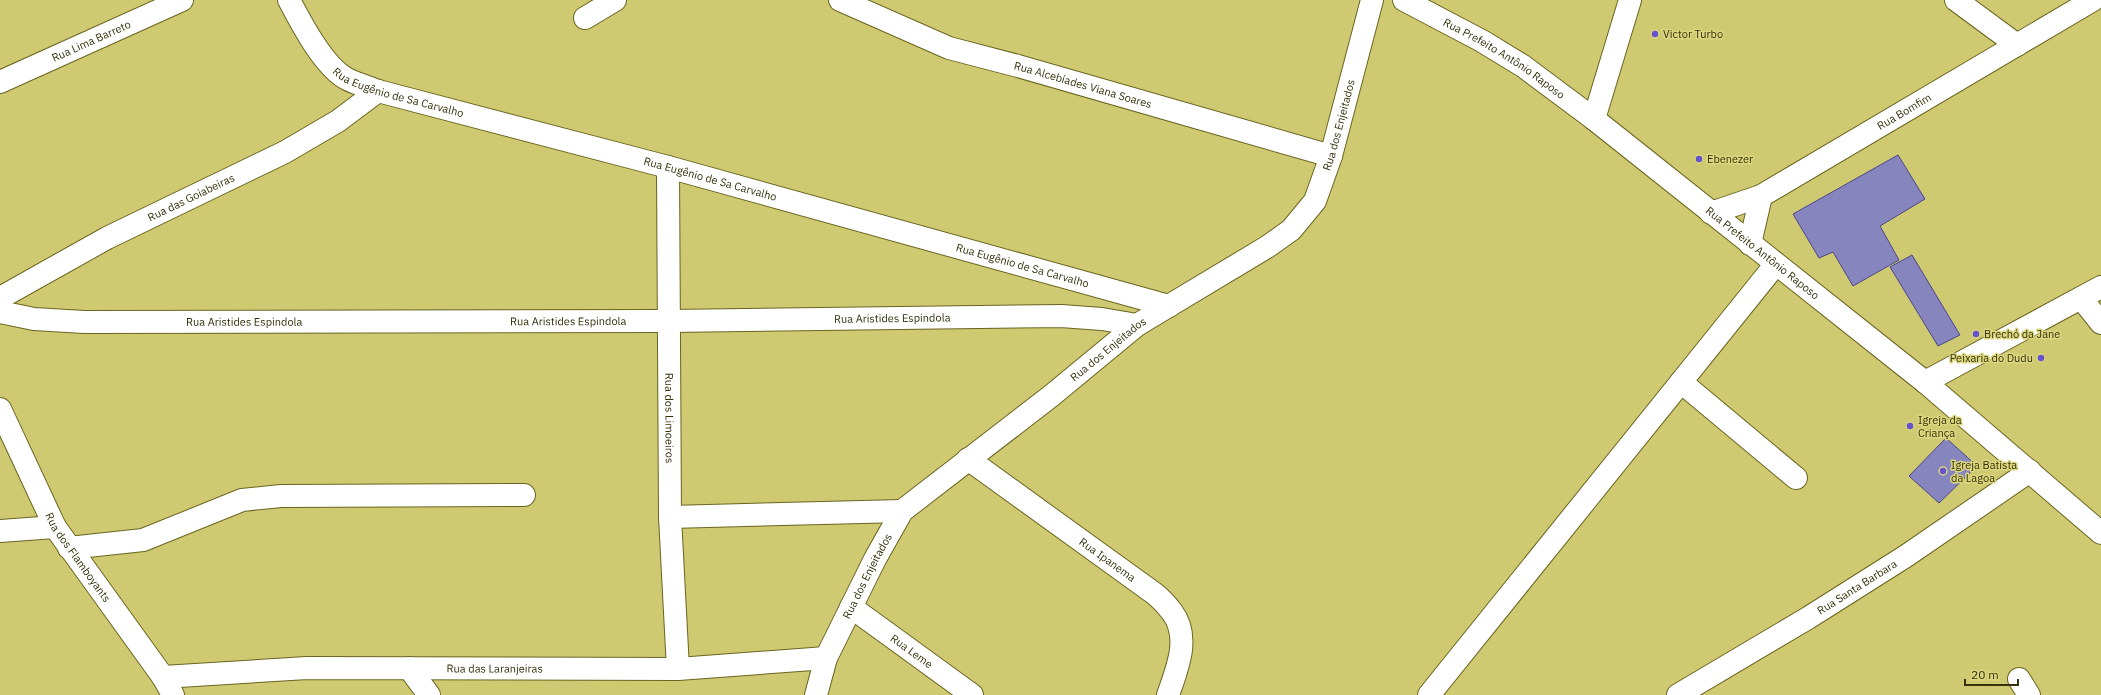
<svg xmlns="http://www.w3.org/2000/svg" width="2101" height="695" viewBox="0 0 2101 695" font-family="'IBM Plex Sans',sans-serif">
  <rect width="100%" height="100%" fill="#cfc972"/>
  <path fill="#8685be" stroke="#4c468a" d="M 1898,155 L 1925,199 L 1880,226 L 1899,260 L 1853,286 L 1833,252 L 1819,258 L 1793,214 Z
    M 1912,255 L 1960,335 L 1938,346 L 1890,267 Z
    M 1946,438 L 1977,466 L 1939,503 L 1909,476 Z"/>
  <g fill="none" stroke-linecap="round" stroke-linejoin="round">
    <defs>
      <g id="minor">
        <path id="s1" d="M 289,0 C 301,23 324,67 347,79 C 357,84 368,87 378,91 L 668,167 L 1169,306"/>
        <path id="s2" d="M 840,0 L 949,48 L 1018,66 L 1331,156"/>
        <path id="s3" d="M 1404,0 L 1482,41 L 1523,66 L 1594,119 L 1925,382 L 2101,533"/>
        <path d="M 1956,0 L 2017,45"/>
        <path d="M 585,18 L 615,0"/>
        <path id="s4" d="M 0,82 L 182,0"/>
        <path d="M 1594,119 L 1630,0"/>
        <path id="s5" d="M 668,167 L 670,517 L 678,669"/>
        <path id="s6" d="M 1711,213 L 1761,196 L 2093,0"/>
        <path d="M 1750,244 L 1761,196"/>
        <path id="s7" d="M 0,298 L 107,238 L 285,152 L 338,121 L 378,91"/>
        <path d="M 2081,298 L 2101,323"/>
        <path id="s8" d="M 0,312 L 34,319 L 84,322 L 670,321 L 1061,316 L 1102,319 L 1137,325"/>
        <path d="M 1681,382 L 1796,478"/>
        <path d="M 1925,382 L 2101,287"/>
        <path id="s9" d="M 0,409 L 55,527 L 163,677 L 173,695"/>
        <path id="s10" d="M 968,459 L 1155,594 C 1161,599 1167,605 1172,612 C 1191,637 1177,669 1168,695"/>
        <path d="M 670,517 L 902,511"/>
        <path d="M 0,531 L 55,527"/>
        <path d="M 69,548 L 143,540 L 242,500 L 281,496 L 524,495"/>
        <path id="s11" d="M 851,607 L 972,695"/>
        <path d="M 409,668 L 429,695"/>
        <path id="s12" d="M 163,677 L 307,668 L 678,669 L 826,658"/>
        <path d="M 2019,679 L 2029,695"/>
        <path id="s13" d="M 816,695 L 826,658 L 875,559 L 902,511 L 1051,396 L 1137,325 L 1267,247 L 1291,230 L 1315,201 L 1331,156 L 1372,0"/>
        <path d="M 1429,695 L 1776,264"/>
        <path id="s14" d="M 1678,695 L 1808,618 L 1906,556 L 2030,471"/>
      </g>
    </defs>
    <use href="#minor" stroke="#6a6521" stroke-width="24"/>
    <use href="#minor" stroke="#fff" stroke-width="22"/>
  </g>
  <g fill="#6453cc" stroke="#dcd67e" stroke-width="1.5">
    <circle cx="1655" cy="34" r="4"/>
    <circle cx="1699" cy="159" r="4"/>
    <circle cx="1976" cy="334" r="4"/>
    <circle cx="2041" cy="358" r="4"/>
    <circle cx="1910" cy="426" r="4"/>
    <circle cx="1943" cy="471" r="4"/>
  </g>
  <g text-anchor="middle" stroke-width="3" stroke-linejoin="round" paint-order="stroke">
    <g font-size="11" fill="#34310b" stroke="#dcd67e" text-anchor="start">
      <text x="1663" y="38">Victor Turbo</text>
      <text x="1707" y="163">Ebenezer</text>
      <text x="1984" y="338">Brechó da Jane</text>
      <text x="2033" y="362" text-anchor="end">Peixaria do Dudu</text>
      <text x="1918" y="424">Igreja da<tspan x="1918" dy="13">Criança</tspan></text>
      <text x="1951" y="469">Igreja Batista<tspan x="1951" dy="13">da Lagoa</tspan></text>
    </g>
    <g font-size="11" fill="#34310b" stroke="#dcd67e">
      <text dy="4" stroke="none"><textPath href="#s4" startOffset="100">Rua Lima Barreto</textPath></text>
      <text dy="4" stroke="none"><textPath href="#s3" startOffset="116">Rua Prefeito Antônio Raposo</textPath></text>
      <text dy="4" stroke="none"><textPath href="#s2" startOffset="258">Rua Alcebíades Viana Soares</textPath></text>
      <text dy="4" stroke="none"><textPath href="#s1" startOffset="152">Rua Eugênio de Sa Carvalho</textPath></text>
      <text dy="4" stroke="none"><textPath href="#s6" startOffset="219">Rua Bomfim</textPath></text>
      <text dy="4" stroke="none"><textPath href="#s13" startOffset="802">Rua dos Enjeitados</textPath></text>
      <text dy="4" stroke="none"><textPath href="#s1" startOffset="476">Rua Eugênio de Sa Carvalho</textPath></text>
      <text dy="4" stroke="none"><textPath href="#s7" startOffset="216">Rua das Goiabeiras</textPath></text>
      <text dy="4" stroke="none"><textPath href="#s3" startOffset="440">Rua Prefeito Antônio Raposo</textPath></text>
      <text dy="4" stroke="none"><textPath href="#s1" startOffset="800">Rua Eugênio de Sa Carvalho</textPath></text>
      <text dy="4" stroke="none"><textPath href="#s8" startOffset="893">Rua Aristides Espindola</textPath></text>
      <text dy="4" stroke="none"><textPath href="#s8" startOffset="569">Rua Aristides Espindola</textPath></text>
      <text dy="4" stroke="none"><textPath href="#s8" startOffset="245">Rua Aristides Espindola</textPath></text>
      <text dy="4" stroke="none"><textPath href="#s13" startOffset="466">Rua dos Enjeitados</textPath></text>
      <text dy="4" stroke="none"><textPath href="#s5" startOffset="251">Rua dos Limoeiros</textPath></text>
      <text dy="4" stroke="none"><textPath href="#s9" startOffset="168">Rua dos Flamboyants</textPath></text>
      <text dy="4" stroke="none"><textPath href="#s10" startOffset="172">Rua Ipanema</textPath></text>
      <text dy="4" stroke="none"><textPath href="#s13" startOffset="130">Rua dos Enjeitados</textPath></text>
      <text dy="4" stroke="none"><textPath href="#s14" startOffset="209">Rua Santa Barbara</textPath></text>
      <text dy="4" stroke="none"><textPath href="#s11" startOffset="75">Rua Leme</textPath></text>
      <text dy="4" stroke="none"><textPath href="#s12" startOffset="332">Rua das Laranjeiras</textPath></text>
    </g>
  </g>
  <path d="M1965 679v6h53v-6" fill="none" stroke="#34310b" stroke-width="2"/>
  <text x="1971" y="679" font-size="12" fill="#34310b" stroke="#dcd67e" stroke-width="3" paint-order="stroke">20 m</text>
</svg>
